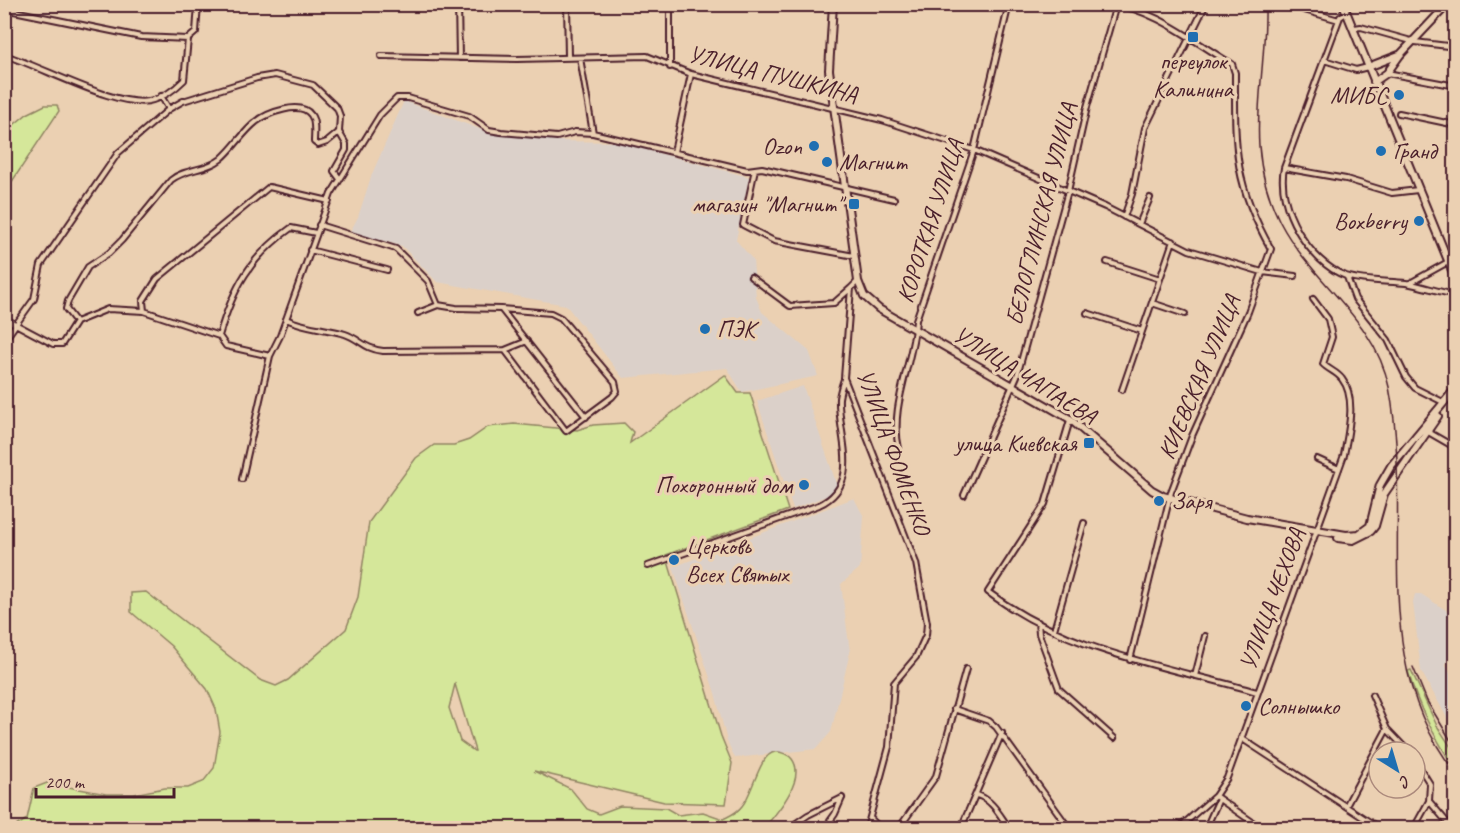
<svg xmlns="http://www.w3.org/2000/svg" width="1460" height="833" viewBox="0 0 1460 833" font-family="Caveat,sans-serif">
  <rect width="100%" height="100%" fill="#ebd0b2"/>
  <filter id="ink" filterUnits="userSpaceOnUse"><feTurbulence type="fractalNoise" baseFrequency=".0167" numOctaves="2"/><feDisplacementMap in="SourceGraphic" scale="12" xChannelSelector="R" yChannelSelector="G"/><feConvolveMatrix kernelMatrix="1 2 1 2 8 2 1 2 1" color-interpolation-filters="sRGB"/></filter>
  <g filter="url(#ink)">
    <path fill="#dbd0c9" d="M 404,101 L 496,135 L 530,136 L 558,141 L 617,142 L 749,177 L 736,240 L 753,260 L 756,297 L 762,312 L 809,351 L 818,376 L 742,392 L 727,368 L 623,378 L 566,305 L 437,282 L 402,246 L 350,232 L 358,217 L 372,174 Z
      M 803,386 L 839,491 L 793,509 L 757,401 Z
      M 854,498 L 864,517 L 860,568 L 841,584 L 850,652 L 831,732 L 816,749 L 735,758 L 727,741 L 715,693 L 673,567 Z
      M 1415,594 L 1421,594 L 1455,616 L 1455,649 L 1445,664 L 1455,683 L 1455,732 L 1421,671 L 1413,602 Z"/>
    <path fill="#d5e79a" stroke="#908362" stroke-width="1.5" fill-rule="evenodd" d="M 45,105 L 57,105 L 59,111 L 5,192 L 5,132 L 27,114 Z
      M 725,375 L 738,393 L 750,393 L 788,510 L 666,555 L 721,736 L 732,763 L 726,804 L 664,802 L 534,771 L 571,789 L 587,809 L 599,814 L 620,806 L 666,808 L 678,815 L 703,812 L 723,819 C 731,815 737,813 742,806 C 753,794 759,754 775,752 C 780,751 789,755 792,759 C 807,779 776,814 764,828 L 13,828 L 27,819 L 34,788 L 47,783 L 106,794 L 134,794 L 165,788 L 188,788 L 203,782 L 214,768 L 220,732 L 216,709 L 207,689 L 171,646 L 131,612 L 131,593 L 146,592 L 260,680 L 276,686 L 288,680 L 346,629 L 358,597 L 369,522 L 416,458 L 434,445 L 454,445 L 469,440 L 488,427 L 514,424 L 577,430 L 593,425 L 624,423 L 633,432 L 630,443 ZM 455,684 L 475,751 L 474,751 L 460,741 L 449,708 Z
      M 1411,670 L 1437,726 L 1455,753 L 1455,769 C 1435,737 1418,708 1408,671 Z"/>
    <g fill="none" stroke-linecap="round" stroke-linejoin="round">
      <defs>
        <path id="street" d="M 458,4 L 459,58
          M 567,4 L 568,56
          M 1109,4 C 1154,8 1194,42 1232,64 L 1235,73 C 1235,147 1233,182 1271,249 L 1248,312 L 1192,436 L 1171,492 L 1130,660
          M 1283,4 L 1339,20
          M 4,9 L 141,37 L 188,39
          M 1346,13 L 1340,17 L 1284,168 C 1276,206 1309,263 1346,276 C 1365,282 1387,281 1406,283 C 1423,286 1439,292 1456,295
          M 1354,28 L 1361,27 L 1415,42 L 1456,47
          M 188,39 L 196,32 L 198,4
          M 4,55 C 40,65 121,111 153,100 C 164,97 176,88 184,80 L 188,39
          M 381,56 L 517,59 L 647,56 L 691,74 L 882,120 L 974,150 L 1105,207 L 1189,250 L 1262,272 L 1295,276
          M 580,58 L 593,133
          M 1324,60 L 1356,70 L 1368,67
          M 670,67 L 670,4
          M 1387,73 L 1456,86
          M 161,96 L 169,109
          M 1399,113 L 1456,125
          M 674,152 L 691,74
          M 1284,168 L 1346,179 L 1392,193 L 1418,190
          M 755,169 L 743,225 L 774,241 L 854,256
          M 1124,217 L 1132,194 L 1145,128 L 1206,4
          M 1139,224 L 1150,198
          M 319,225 L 396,249 L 428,281 L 438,305
          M 310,250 L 387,270
          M 1107,262 L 1160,279
          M 751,277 L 790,306 L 834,303 L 851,288
          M 1347,277 L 1355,299 L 1388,340 L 1406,377 L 1415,388 L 1443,402
          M 858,281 L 851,288 L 844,378 L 916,563 L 927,623 L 926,635 L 916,657 L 894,683 L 889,747 L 867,828
          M 1410,283 L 1448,262
          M 1152,303 L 1185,314
          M 144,311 L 143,301 L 157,279 L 269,187 L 329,201
          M 418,313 L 438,305 L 456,308 L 501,309
          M 1087,313 L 1142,331
          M 4,318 L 53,344 L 62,344 L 76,322 L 66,309 L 68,301 L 88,267 L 109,253 L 122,240 L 171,180 C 186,168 206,171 221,159 C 234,148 243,132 256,122 C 267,113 301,100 311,115 C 316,122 314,134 314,142 L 318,145 L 327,142 L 339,132
          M 286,319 C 305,328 325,328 345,334 C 360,339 364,349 383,351 L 505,350 L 527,341
          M 76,322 L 108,309 L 144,311 L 219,336 L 226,346 L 270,356
          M 219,336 C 233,288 250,257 291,228 L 316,233
          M 4,341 L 34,299 L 41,265 L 118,153 L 169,109 L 183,101 L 257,78 L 275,75 L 313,85 L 337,108 L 340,116 L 339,132 L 346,144 L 346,150 L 334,171 L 340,179
          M 505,350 L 566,431 L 612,397 L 617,391 L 615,382 L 561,318 L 551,313 L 501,309 L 586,417
          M 1122,390 L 1173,241
          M 1070,420 L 1045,504 L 988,592 C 1067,652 1165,666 1257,692
          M 1430,433 L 1456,448
          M 899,449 C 889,406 913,364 916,320 L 974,150 L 1009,4
          M 1317,459 L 1339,469
          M 242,479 L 270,356 L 280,336 L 331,194 L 380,115 L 397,98 L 408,98 L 469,116 L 489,130 L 501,132 L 557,137 L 575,132 L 593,133 L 747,170 L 762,168 L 894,199
          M 964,495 L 1017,376 L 1068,191 L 1087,107 L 1116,5
          M 648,566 L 819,505 C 864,484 837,434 839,398 C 840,392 842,385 844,379
          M 1038,622 L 1039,634 L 1059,689 L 1114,738
          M 1054,630 L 1084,523
          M 1195,676 L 1205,636
          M 1372,695 L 1387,729 L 1409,752
          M 954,709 L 989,721 L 996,727 L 1069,828
          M 1241,738 L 1379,828
          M 1415,760 L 1430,784 L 1429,801 L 1452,828
          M 977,795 C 993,800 1000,816 1009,828
          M 1215,796 L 1261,828
          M 1346,806 L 1387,729
          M 870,818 L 880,828
          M 789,828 L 808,815 L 842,798
          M 825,828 L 835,814 L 842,798
          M 860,828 L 867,827
          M 899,828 L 936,776 L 966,669
          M 961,828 L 1002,733
          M 1179,828 L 1215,796 L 1227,778 L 1344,455 C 1348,433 1357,398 1342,379 C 1337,372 1329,370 1323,364 L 1332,337 L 1328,319 L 1313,299
          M 1206,828 L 1219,799
          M 1414,828 L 1429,801"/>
        <path id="secondary" d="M 833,4 L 829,70 L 858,281 L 864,296 L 879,309 L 1070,419 L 1152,490 L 1163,496 L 1247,518 L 1346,535 L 1359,534 L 1370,526 L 1380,485 L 1391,466 L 1456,388
          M 1368,67 L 1399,55
          M 1374,82 L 1387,73 L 1400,55 L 1448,4
          M 1338,538 L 1353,540 L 1371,531 L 1375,526 L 1384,494 L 1438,416"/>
        <path id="primary" d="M 1343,4 L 1456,280"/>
      </defs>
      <use href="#street" stroke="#4a1f2b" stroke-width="8"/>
      <use href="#secondary" stroke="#4a1f2b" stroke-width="10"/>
      <use href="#primary" stroke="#4a1f2b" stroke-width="10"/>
      <use href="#street" stroke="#ebd0b2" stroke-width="4"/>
      <use href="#secondary" stroke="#ebd0b2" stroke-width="6"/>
      <use href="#primary" stroke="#ebd0b2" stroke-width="6"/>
      <path stroke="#4a1f2b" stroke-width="1.5" d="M 1265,4 C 1267,85 1241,144 1280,222 C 1311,282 1375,318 1389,387 C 1415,517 1364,659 1456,773
        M 1413,667 L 1427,701 L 1456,749"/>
    </g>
  </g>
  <g fill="#1f6fb2" stroke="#ebd0b2" stroke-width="2">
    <rect x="1187" y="31" width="12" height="12" rx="3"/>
    <circle cx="1399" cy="95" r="6"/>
    <circle cx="814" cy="146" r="6"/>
    <circle cx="1381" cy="151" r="6"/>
    <circle cx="827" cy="162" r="6"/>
    <rect x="848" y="198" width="12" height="12" rx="3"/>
    <circle cx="1419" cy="221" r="6"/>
    <circle cx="705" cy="329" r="6"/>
    <rect x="1083" y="437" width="12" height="12" rx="3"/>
    <circle cx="804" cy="485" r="6"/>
    <circle cx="1159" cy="501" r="6"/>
    <circle cx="674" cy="560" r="6"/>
    <circle cx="1246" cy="706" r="6"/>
  </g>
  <g text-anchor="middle" stroke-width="6" stroke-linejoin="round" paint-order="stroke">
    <g font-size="24" fill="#4a1f2b" stroke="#ebd0b2" text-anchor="end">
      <text x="1193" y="69" text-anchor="middle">переулок<tspan x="1193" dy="28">Калинина</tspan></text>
      <text x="1387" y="103">МИБС</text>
      <text x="802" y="154">Ozon</text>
      <text x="1393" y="159" text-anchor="start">Гранд</text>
      <text x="839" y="170" text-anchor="start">Магнит</text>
      <text x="842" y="212">магазин "Магнит"</text>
      <text x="1407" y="229">Boxberry</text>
      <text x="717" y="337" text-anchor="start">ПЭК</text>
      <text x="1077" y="451">улица Киевская</text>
      <text x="792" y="493">Похоронный дом</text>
      <text x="1171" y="509" text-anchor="start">Заря</text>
      <text x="686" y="554" text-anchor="start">Церковь<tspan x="686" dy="28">Всех Святых</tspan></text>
      <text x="1258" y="714" text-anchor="start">Солнышко</text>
    </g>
    <g font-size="24" fill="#4a1f2b" stroke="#ebd0b2">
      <text transform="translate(773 74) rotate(14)" y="8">УЛИЦА ПУШКИНА</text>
      <text transform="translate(1041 214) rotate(-76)" y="8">БЕЛОГЛИНСКАЯ УЛИЦА</text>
      <text transform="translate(930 221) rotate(-72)" y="8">КОРОТКАЯ УЛИЦА</text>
      <text transform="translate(1025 375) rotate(32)" y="8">УЛИЦА ЧАПАЕВА</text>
      <text transform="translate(1199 377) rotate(-67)" y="8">КИЕВСКАЯ УЛИЦА</text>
      <text transform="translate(894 452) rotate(70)" y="8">УЛИЦА ФОМЕНКО</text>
      <text transform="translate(1272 599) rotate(-70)" y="8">УЛИЦА ЧЕХОВА</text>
    </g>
  </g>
  <rect width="1460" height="833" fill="none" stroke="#ebd0b2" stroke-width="24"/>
  <rect x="12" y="12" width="1436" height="809" fill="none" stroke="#4a1f2b" stroke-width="2" filter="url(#ink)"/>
  <g transform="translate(1397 770) rotate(143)"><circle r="28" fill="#ebd0b2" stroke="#ab897c" stroke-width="1.5"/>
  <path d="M0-4.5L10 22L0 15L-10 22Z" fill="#1f6fb2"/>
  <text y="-9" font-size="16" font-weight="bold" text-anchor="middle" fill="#4a1f2b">С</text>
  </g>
  <path d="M36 788v9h138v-9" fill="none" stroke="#4a1f2b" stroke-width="3"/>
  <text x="45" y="788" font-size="18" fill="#4a1f2b" stroke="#ebd0b2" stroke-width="4.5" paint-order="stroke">200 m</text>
</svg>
